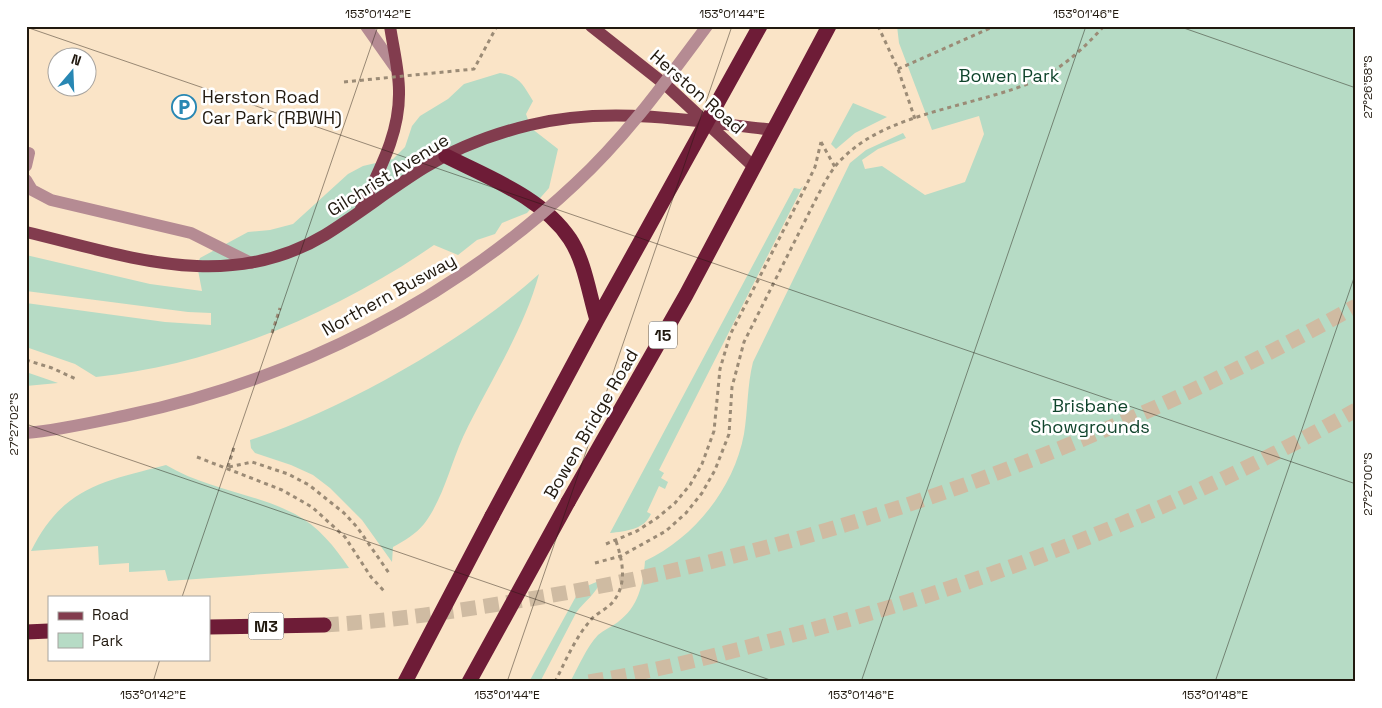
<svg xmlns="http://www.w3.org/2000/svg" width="1382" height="708" viewBox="0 0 1382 708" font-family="'Space Grotesk',sans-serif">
  <rect width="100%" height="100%" fill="#fae4c7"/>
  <path fill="#b6dbc5" d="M 897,26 L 1356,26 L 1356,682 L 570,682 C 579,666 586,648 598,635 C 604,630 611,627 618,622 C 638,607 643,586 645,561 C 694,538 734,488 744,434 C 748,410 747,386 753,362 L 850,163 L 866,150 L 903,133 L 906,138 L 878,149 L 862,160 L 865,169 L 882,166 L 925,195 L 965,182 L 984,134 L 979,116 L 932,130 L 899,43 Z
    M 500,73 C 520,76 523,85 533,101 L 526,114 L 531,128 L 558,149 L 549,188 L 527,213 L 502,223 L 495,234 L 477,240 L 458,255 L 434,245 C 337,312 215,365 96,377 L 75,364 L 26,347 L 26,303 L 165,322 L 211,325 L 211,313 L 188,312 L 26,291 L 26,255 L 150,284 L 202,291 L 197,265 L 200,258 L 248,232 L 270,230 L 293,224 L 348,174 L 363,166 L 393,159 L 405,147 L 412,126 L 420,116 L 448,99 L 464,84 Z
    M 853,103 L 887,117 L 855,133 L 836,149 L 831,144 Z
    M 803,186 L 659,470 L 664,473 L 661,478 L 668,482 L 665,489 L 659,486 L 647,512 L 651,514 C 644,530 626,531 610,533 L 794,188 L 800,189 Z
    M 539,274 C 524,331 488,384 463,437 C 450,466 443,499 424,524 C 416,534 404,541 393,547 L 392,562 L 362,520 L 330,488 L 313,475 L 291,465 L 255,453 L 251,448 L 250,440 C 344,409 466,340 539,274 Z
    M 26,372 L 58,383 L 26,386 Z
    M 166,465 C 206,489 254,493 295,514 C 318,526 335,547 349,568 L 168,581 L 165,570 L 129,572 L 129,563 L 99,565 L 98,546 L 31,551 C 63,487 102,482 166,465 Z
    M 601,580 C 596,595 584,601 576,613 L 540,682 L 529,682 L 580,589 Z"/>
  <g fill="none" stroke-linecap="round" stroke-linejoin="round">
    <path stroke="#cfbba2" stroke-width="15" stroke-dasharray="15 8" stroke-linecap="butt" d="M 324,625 C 393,621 462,610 530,599 C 821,550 1099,450 1356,306
      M 589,682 C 656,671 723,654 789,636 C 985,584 1178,510 1356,410"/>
    <path stroke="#9b8b76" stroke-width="3" stroke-dasharray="4 4" stroke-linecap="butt" d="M 878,26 L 898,69 L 915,119
      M 898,69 L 995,26
      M 821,142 L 835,167
      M 272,333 L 280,308
      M 26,360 L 52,368 L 78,380
      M 197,457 L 282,490 L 312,507 L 345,537 L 371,577 L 384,591
      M 228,467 L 235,444
      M 229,467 L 252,462 L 288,474 L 309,485 L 344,513 L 357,527 L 389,573
      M 606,544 L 637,531 L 657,518 L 675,503 L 690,485 L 702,464 L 714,431 L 720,369 L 730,335 L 805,188 L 815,167 L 821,142
      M 595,563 L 621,556 L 666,531 L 686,513 L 702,493 L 715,470 L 729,434 L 732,387 L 744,342 L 817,197 C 825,182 832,167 845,156 C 891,111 981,106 1039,79 C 1065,66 1085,47 1104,26
      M 555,682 C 565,662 575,638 590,621 C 595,614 605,610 611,604 C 628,586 623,562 616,541"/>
    <path stroke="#b58b93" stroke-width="12" d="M 366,26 L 395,67
      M 26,166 L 29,153
      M 26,180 L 32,190 L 51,200 L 191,233 L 251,263"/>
    <path stroke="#823c4e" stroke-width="12" d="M 591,26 L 667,86 L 754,167
      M 360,211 C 378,172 400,135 399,91 C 399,70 393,47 390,26
      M 26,232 C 128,256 227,294 325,235 C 359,214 390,189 424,168 C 456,148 493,134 530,125 C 610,105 693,121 774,130"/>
    <path stroke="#6e1c37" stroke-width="15" d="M 446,156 C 489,178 542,197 570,239 C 585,262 589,294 597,320
      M 568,502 L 686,295 L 829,26
      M 492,516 L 597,320 L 760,26
      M 209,627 L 324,625
      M 26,632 L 49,631"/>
    <path stroke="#9b8b76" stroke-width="3" stroke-dasharray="4 4" stroke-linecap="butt" d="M 344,82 L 474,69 L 497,26"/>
    <path stroke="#b58b93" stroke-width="12" d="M 26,433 C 60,430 94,422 128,415 C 296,379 449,302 575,184 C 626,137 666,81 707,26"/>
    <path stroke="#6e1c37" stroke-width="15" d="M 405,682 L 492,516
      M 469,682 L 568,502"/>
  </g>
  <path fill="none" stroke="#21190f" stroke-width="1" stroke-opacity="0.45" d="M 1178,26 L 1356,88M 26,27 L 1356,484M 26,424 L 776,682M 182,597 L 378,26M 153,682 L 160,659M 507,682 L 732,26M 861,682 L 1086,26M 1215,682 L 1356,272"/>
  <defs>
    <symbol id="parking-ring" viewBox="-11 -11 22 22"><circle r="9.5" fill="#fff" stroke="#2887b3" stroke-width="1.5"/><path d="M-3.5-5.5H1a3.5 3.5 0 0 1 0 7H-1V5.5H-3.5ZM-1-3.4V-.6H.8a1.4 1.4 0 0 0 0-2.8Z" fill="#2887b3"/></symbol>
  </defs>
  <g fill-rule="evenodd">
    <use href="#parking-ring" x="170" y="93" width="28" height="28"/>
  </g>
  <g text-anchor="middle" stroke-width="5" stroke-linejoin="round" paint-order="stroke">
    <g fill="#fff" stroke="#645e57" stroke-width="1">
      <rect x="649" y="321.5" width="28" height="27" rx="4"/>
      <rect x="248.5" y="612.5" width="35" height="27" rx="4"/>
    </g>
    <g font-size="16" font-weight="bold" fill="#21190f">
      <text x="663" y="341">15</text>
      <text x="266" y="632">M3</text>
    </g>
    <g font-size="18" fill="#10442c" stroke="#fff">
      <text x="1009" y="82">Bowen Park</text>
      <text x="1090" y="412">Brisbane<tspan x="1090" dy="21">Showgrounds</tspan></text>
    </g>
    <g font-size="18" fill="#21190f" stroke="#fff">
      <text transform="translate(697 92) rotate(41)" y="6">Herston Road</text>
      <text transform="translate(388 175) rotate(-32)" y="6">Gilchrist Avenue</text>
      <text transform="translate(389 295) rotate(-29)" y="6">Northern Busway</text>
      <text transform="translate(591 424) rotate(-60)" y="6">Bowen Bridge Road</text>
    </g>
    <g font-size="18" fill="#21190f" stroke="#fff" text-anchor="start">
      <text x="202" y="103">Herston Road<tspan x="202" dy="21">Car Park (RBWH)</tspan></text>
    </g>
  </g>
  <rect width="1382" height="708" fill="none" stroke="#ffffff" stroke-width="55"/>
  <rect x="48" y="596" width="162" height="65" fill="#ffffff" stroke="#a6a39f"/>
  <rect x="58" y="612" width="25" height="8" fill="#823c4e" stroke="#a6a39f"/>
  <text x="92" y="620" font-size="15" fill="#21190f">Road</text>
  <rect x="58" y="633" width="25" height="15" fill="#b6dbc5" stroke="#a6a39f"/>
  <text x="92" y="646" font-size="15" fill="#21190f">Park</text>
  <g transform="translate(72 72) rotate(19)"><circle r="24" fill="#ffffff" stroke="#a6a39f"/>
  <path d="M0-4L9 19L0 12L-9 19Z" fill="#2887b3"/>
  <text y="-8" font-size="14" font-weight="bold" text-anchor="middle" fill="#21190f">N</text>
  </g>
  <rect x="28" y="28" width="1326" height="652" fill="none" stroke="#21190f" stroke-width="2"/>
  <g font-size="12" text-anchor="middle" fill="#21190f">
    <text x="378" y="18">153°01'42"E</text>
    <text x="732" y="18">153°01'44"E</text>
    <text x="1086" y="18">153°01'46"E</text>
    <text transform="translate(1368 87) rotate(-90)" y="4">27°26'58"S</text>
    <text transform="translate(14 424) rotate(-90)" y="4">27°27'02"S</text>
    <text transform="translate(1368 484) rotate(-90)" y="4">27°27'00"S</text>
    <text x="153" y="699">153°01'42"E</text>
    <text x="507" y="699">153°01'44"E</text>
    <text x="861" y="699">153°01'46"E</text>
    <text x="1215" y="699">153°01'48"E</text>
  </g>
</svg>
